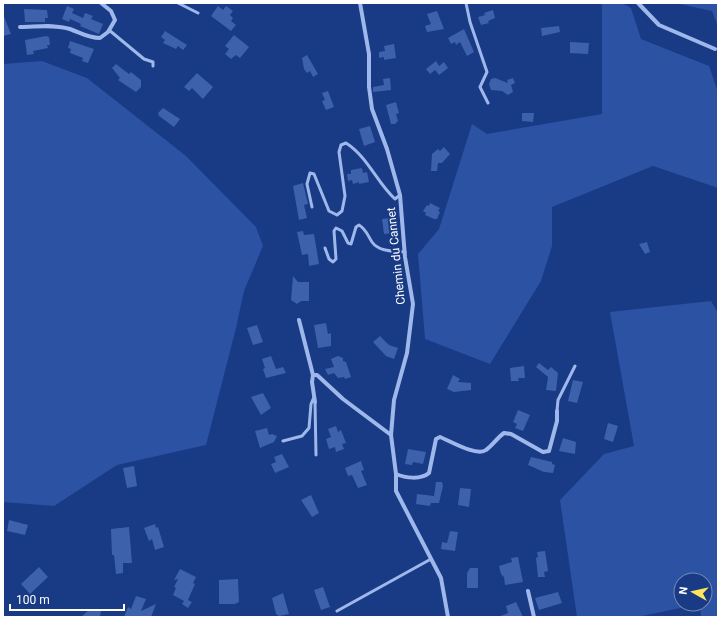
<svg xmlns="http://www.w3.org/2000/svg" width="721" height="620" viewBox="0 0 721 620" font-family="Roboto,sans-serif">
  <rect width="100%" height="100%" fill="#193a84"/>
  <path fill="#2c52a3" d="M 602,3 L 622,3 L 631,8 L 641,39 L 709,66 L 718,92 L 718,188 L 653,166 L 552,207 L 552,246 L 541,281 L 490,364 L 425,339 L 418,254 L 439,229 L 472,124 L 487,134 L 602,114 Z
    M 675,3 L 718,3 L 718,27 L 712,11 Z
    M 42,61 L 87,78 L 186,156 L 256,227 L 263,246 L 244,291 L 236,328 L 206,445 L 117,465 L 54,506 L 3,502 L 3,64 Z
    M 711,301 L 718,313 L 718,617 L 701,617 L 700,604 L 705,604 L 705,580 L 681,580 L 681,604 L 699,604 L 638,617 L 577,617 L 560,500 L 604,454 L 634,446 L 610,312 Z"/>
  <path fill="#3e61ac" d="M 67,6 L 74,9 L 72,13 L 83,18 L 85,13 L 93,16 L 91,19 L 103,24 L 99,34 L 80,26 L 81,24 L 70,19 L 69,22 L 62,19 Z
    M 218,6 L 223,10 L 226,6 L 233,11 L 230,15 L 233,18 L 231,21 L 236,25 L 231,31 L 211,16 Z
    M 24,9 L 47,10 L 48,18 L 45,18 L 45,22 L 25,22 Z
    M 493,10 L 495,18 L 488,21 L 489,23 L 481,25 L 478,17 L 485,15 L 484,13 Z
    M 437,11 L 444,29 L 427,32 L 425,26 L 431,24 L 427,14 Z
    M 3,14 L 11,34 L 3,36 Z
    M 559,26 L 560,32 L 542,36 L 541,28 Z
    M 464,29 L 474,52 L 467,56 L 460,42 L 456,45 L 455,42 L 451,44 L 448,38 Z
    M 165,31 L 187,45 L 183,50 L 178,46 L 176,49 L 163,43 L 165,40 L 161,37 Z
    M 234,35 L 249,47 L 240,58 L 236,55 L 231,59 L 225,54 L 229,49 L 225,46 Z
    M 46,36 L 49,37 L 50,45 L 47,45 L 48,48 L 33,51 L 34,54 L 27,55 L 25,40 Z
    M 70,41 L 94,49 L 88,63 L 82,61 L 83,58 L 70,53 L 71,49 L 68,48 Z
    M 570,42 L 589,43 L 588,54 L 570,53 Z
    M 394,44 L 396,58 L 384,60 L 384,57 L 379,58 L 379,52 L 385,51 L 384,46 Z
    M 307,55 L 318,74 L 313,77 L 310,71 L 307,73 L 304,69 L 302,58 Z
    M 436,61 L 439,66 L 444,62 L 448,68 L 439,75 L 435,70 L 430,74 L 426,69 Z
    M 116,64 L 129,74 L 131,72 L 141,80 L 141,87 L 136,92 L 118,80 L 120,78 L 112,68 Z
    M 197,73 L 213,87 L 203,99 L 192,88 L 189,91 L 184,87 Z
    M 390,78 L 391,90 L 373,92 L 373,87 L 384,85 L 383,79 Z
    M 495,78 L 508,83 L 507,80 L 513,78 L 515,83 L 511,85 L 513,92 L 508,95 L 502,91 L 491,90 L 489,84 L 491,79 Z
    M 328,91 L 334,107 L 326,110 L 322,101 L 325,100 L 322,93 Z
    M 396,102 L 399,113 L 396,114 L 398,121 L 395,124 L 391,124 L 386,105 Z
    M 163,108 L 180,119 L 174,127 L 159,116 L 158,113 Z
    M 522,113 L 534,113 L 533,122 L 522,121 Z
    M 370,126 L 375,142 L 364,146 L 359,129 Z
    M 444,147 L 450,154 L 442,163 L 438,163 L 437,171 L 431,171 L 432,154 L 438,149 L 440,151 Z
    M 362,168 L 363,173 L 367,172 L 369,182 L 359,184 L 359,182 L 353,184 L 352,180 L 348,181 L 347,174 L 351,174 L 351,170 Z
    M 303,183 L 308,204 L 304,205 L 307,218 L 299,220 L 293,186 Z
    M 430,203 L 440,208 L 438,211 L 440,212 L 437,219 L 434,219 L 425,215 L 426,213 L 423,211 L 427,205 L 429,206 Z
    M 390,218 L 393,233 L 384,234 L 382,219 Z
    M 303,231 L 304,235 L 314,234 L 319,264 L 309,266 L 308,254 L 302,255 L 297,232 Z
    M 647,242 L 650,252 L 645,254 L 639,244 Z
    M 293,276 L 298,282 L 309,282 L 309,301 L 301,301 L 297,304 L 291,300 Z
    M 326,323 L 328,334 L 331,333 L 331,346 L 318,348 L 314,325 Z
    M 257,325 L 263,342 L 253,345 L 247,328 Z
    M 380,336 L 389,345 L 398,348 L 394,359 L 386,356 L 373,342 Z
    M 271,356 L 276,369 L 283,367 L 286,373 L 266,378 L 263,369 L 265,368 L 262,359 Z
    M 338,356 L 343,358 L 343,361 L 346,362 L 351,377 L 345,379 L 344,377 L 338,378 L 334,373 L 328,375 L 325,369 L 334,367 L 331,359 Z
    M 539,363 L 548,370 L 551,367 L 558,373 L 556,391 L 546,390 L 548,377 L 536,367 Z
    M 524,366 L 525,378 L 518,378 L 519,381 L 511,381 L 510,368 Z
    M 453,375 L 460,379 L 458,382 L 471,383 L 471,390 L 454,392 L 447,389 Z
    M 573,380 L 583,382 L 577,403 L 568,401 Z
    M 263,393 L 271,408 L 261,415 L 251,397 Z
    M 518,410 L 530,415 L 523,431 L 515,428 L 517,424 L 513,422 Z
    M 608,423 L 618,426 L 613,442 L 604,439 Z
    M 336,426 L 338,432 L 341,430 L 346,443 L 342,444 L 344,449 L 336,452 L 335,447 L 329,449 L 326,439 L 331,437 L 328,429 Z
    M 267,428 L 269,435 L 272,434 L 277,436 L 274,442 L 260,448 L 255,431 Z
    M 563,438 L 576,442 L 575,454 L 559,451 Z
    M 408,449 L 426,452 L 423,464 L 413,462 L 412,465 L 405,464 Z
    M 282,454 L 289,467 L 275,473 L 271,464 L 276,462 L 274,457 Z
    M 531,457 L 552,462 L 552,464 L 555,465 L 553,473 L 544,472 L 528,465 Z
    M 361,461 L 364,470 L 361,471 L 367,485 L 358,488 L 352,475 L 348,476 L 345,468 Z
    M 134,466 L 137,486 L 127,488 L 123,468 Z
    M 436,482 L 442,482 L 443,486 L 439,503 L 431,503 L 430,506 L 416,504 L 417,494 L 434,496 Z
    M 460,488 L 471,489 L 469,507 L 458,505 Z
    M 311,495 L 319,513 L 312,517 L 301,500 Z
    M 9,520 L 28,525 L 25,535 L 7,531 Z
    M 155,524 L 156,528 L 158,527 L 164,547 L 155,550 L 152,539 L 149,541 L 144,528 Z
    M 129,527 L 132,563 L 123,563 L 123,573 L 116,574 L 114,555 L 112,555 L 111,529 Z
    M 450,531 L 458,532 L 455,551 L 441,549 L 442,542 L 447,543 Z
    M 545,551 L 548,571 L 544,572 L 545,577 L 538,577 L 536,558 L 538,557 L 537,552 Z
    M 518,557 L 523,582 L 505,585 L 504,577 L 501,574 L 499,566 L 512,562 L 511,558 Z
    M 39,567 L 48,577 L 30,594 L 21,584 Z
    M 470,568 L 478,568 L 478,588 L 467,588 L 467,573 Z
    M 180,569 L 196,577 L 193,583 L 195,584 L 188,600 L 192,602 L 188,608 L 182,604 L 184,601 L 173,595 L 176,588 L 174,587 L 178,579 L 174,580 Z
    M 238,579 L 239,602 L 235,604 L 219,604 L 219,580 Z
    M 323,587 L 330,607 L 321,610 L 314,590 Z
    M 558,592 L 562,603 L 539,610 L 535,598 Z
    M 283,593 L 289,614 L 279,616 L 276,614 L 272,598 Z
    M 136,596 L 146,599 L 141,611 L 156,604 L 151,617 L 124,617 L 128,607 L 131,609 Z
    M 516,602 L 523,617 L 498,617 L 508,613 L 506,606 Z
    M 90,609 L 101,611 L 100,617 L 81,617 Z"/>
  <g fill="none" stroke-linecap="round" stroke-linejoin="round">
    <path stroke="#9fb8ec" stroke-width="3" d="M 178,3 L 198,13
      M 466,3 L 470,22 L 487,72 L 480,87 L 488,103
      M 109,30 L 144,59 L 153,62 L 153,66
      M 312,207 L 307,184 L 310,173 L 314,174 L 329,211 L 337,215 L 342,211 L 345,196 L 339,152 L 341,145 L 346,143 C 368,157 377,183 395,199 L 400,195
      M 325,248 L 329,259 L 333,262 L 336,259 L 334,231 L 336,228 L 342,231 L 348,243 L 351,244 L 356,227 L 359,225 C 366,229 368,236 372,242 C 379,252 394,251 405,252
      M 315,402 L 316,455
      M 557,411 L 558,400 L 575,366
      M 283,441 L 302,436 L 309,428 L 311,404 L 314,397
      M 337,611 L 431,559"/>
    <path stroke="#9fb8ec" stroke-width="4" d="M 360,3 L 369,54 L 369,87 L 372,109 L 387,149 L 400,195 L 405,257 L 413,304 L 407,353 L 394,400 L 391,435 L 396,474 L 396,491 L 441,578 L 448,617
      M 638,3 L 659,25 L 715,49
      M 20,27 C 36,27 54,24 70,29 C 81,33 88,38 100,38 L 108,32 L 115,20 L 111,11 L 101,3
      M 299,320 L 313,375 L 312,382 L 315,402
      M 313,375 L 317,375 L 343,399 L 391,435
      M 396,474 C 405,478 421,480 429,473 L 436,439 L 440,437 C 450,441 477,457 486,450 C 492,446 497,438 504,433 L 511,434 L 543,452 L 549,451 L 557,421 L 557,411
      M 528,591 L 534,617"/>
  </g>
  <g text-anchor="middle" stroke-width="4" stroke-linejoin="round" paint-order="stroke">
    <g font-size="12" fill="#fff" stroke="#193a84">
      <text transform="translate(396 256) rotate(-96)" y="4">Chemin du Cannet</text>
    </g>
  </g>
  <rect width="721" height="620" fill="none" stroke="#ffffff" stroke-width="8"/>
  <g transform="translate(693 592) rotate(278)"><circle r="19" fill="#193a84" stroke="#7589b5"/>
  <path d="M0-3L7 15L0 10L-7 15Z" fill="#fee45a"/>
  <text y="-6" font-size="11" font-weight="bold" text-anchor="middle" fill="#ffffff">N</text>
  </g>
  <path d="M10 604v6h114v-6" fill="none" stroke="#ffffff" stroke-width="2"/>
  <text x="16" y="604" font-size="12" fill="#ffffff" stroke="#193a84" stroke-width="3" paint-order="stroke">100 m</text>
</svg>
